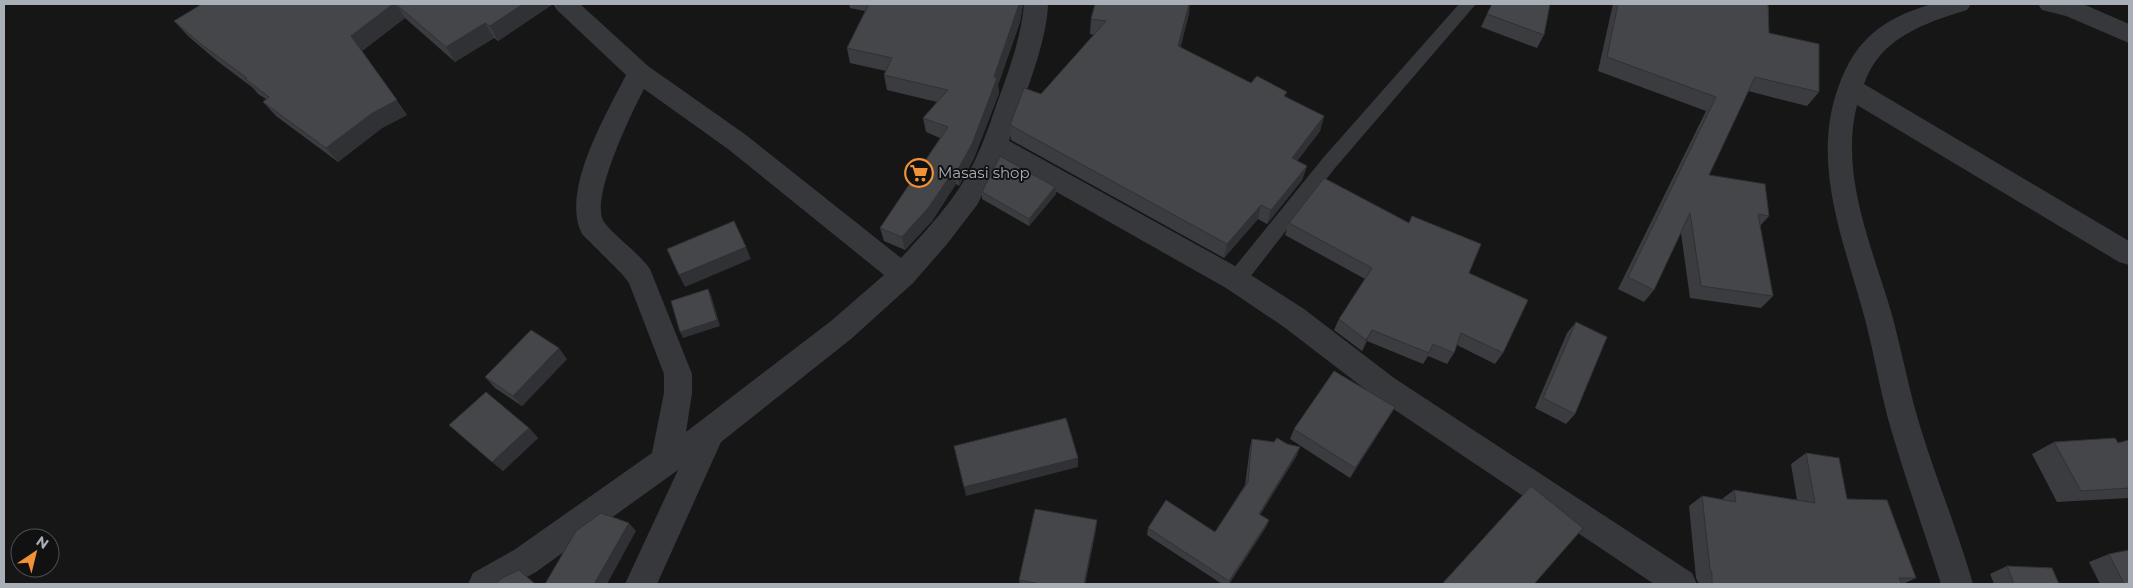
<svg xmlns="http://www.w3.org/2000/svg" width="2133" height="588" viewBox="0 0 2133 588" font-family="Montserrat,sans-serif">
  <rect width="100%" height="100%" fill="#161617"/>
  <g fill="none" stroke-linecap="round" stroke-linejoin="round">
    <path fill="#37383c" fill-rule="evenodd" d="M 1459,4 L 1476,4 L 1335,168 L 1243,286 L 1236,288 L 1229,286 L 1227,280 L 1229,274 L 1323,158 Z"/>
    <path fill="#37383c" fill-rule="evenodd" d="M 553,4 L 580,4 L 648,66 L 746,135 L 901,258 C 921,236 941,215 958,190 C 976,164 987,133 997,103 C 1009,71 1021,38 1024,4 L 1048,4 C 1047,44 1022,102 1009,141 L 1246,272 L 1304,309 L 1394,378 L 1692,573 L 1697,584 L 1654,584 L 1374,396 L 1284,327 L 1226,288 L 1000,160 L 977,205 L 947,244 L 913,283 L 851,339 L 721,442 L 657,584 L 625,584 L 678,470 L 536,572 L 514,584 L 468,584 L 473,573 L 514,550 L 652,453 L 664,393 L 664,374 L 629,283 L 622,274 L 582,234 C 560,191 606,115 626,75 L 557,10 ZM 644,89 L 728,149 L 884,275 L 831,321 L 686,432 L 692,393 L 692,374 L 650,269 C 637,251 616,238 604,222 C 589,200 632,112 644,89 Z
      M 1931,4 L 1971,4 L 1967,10 C 1924,23 1880,38 1864,84 L 2129,241 L 2129,265 L 2119,262 L 1857,105 C 1839,175 1873,249 1892,315 C 1902,352 1909,390 1920,426 C 1936,479 1958,531 1973,584 L 1941,584 C 1923,528 1903,472 1887,415 C 1879,385 1874,354 1866,323 C 1846,246 1810,167 1838,88 C 1855,39 1883,19 1931,4 Z
      M 2038,4 L 2083,4 L 2129,24 L 2129,43 L 2066,16 L 2042,10 Z"/>
  </g>
  <path fill="#3b3c40" d="M 202,4 L 553,4 L 498,41 L 494,38 L 455,62 L 405,18 L 362,51 L 407,115 L 382,128 L 338,162 L 276,116 L 263,102 L 266,99 L 258,94 L 253,88 L 216,60 L 188,36 L 174,21 Z
    M 849,4 L 1023,4 L 1020,22 L 998,85 L 999,93 L 974,158 L 959,186 L 956,184 L 932,221 L 905,250 L 884,241 L 880,228 L 940,138 L 926,132 L 923,118 L 937,102 L 887,90 L 884,75 L 886,71 L 850,63 L 847,48 L 865,11 L 850,8 Z
    M 1613,4 L 1768,4 L 1769,33 L 1819,92 L 1807,106 L 1748,91 L 1709,175 L 1769,216 L 1760,226 L 1773,296 L 1761,308 L 1690,298 L 1681,233 L 1654,290 L 1644,302 L 1618,289 L 1706,111 L 1598,71 Z
    M 1189,14 L 1180,47 L 1251,83 L 1286,97 L 1324,116 L 1320,131 L 1297,161 L 1307,166 L 1302,180 L 1267,224 L 1258,219 L 1224,258 L 1011,140 L 1010,125 L 1041,94 L 1094,35 L 1090,34 L 1091,19 Z
    M 1487,14 L 1544,35 L 1537,48 L 1481,27 Z
    M 1055,187 L 1056,194 L 1029,226 L 982,199 L 982,192 Z
    M 1289,223 L 1469,273 L 1503,353 L 1495,364 L 1457,345 L 1454,353 L 1447,364 L 1428,356 L 1423,364 L 1367,341 L 1362,351 L 1334,330 L 1339,319 L 1365,279 L 1285,235 Z
    M 1576,322 L 1575,414 L 1566,424 L 1535,408 L 1567,333 Z
    M 567,359 L 522,406 L 495,388 L 485,377 Z
    M 1395,407 L 1389,417 L 1350,478 L 1290,439 L 1294,429 Z
    M 449,425 L 529,428 L 538,438 L 503,471 Z
    M 1252,439 L 1297,455 L 1260,515 L 1269,520 L 1266,527 L 1229,584 L 1222,584 L 1147,535 L 1148,528 L 1215,532 L 1245,485 L 1250,447 Z
    M 2129,440 L 2129,498 L 2057,502 L 2032,454 L 2054,442 L 2118,443 Z
    M 1806,453 L 1916,578 L 1903,584 L 1699,584 L 1696,578 L 1689,506 L 1702,496 L 1722,499 L 1734,490 L 1797,500 L 1791,464 Z
    M 1096,529 L 1085,584 L 1020,584 L 1019,580 Z
    M 2109,554 L 2129,584 L 2100,584 L 2089,562 Z
    M 2007,566 L 2059,584 L 1994,584 L 1990,574 Z"/>
  <path fill="#303134" d="M 393,4 L 396,4 L 405,18 L 362,51 L 407,115 L 382,128 L 338,162 L 326,148 L 371,114 L 351,36 Z
    M 523,4 L 553,4 L 498,41 L 490,26 Z
    M 1019,4 L 1023,4 L 1020,22 L 998,85 L 999,93 L 974,158 L 959,186 L 957,171 L 994,77 Z
    M 1189,4 L 1190,4 L 1189,14 L 1177,62 L 1178,46 Z
    M 485,23 L 494,38 L 455,62 L 446,47 Z
    M 1324,116 L 1320,131 L 1288,173 L 1292,158 Z
    M 1307,166 L 1302,180 L 1267,224 L 1271,210 Z
    M 954,170 L 956,184 L 932,221 L 905,250 L 902,237 Z
    M 1055,187 L 1056,194 L 1029,226 L 1029,219 Z
    M 1261,205 L 1258,219 L 1224,258 L 1227,244 Z
    M 746,247 L 751,259 L 685,287 L 679,275 Z
    M 708,289 L 711,295 L 720,326 L 683,338 L 680,332 Z
    M 1372,330 L 1367,341 L 1362,351 L 1366,340 Z
    M 559,348 L 567,359 L 522,406 L 513,396 Z
    M 1395,407 L 1389,417 L 1350,478 L 1355,468 Z
    M 529,428 L 538,438 L 503,471 L 492,462 Z
    M 1300,447 L 1297,455 L 1256,521 L 1259,514 Z
    M 1078,458 L 1078,467 L 966,496 L 964,487 Z
    M 1097,520 L 1096,529 L 1085,584 L 1084,584 Z
    M 1269,520 L 1266,527 L 1229,584 L 1228,584 Z
    M 629,523 L 636,531 L 607,584 L 594,584 Z
    M 519,570 L 529,578 L 536,584 L 535,584 Z"/>
  <path fill="#45464a" stroke="#303134" d="M 202,4 L 393,4 L 351,36 L 397,100 L 371,114 L 326,148 L 263,102 L 269,97 L 245,79 L 247,78 L 202,45 L 174,21 Z
    M 396,4 L 523,4 L 490,26 L 485,23 L 446,47 Z
    M 869,4 L 1019,4 L 994,77 L 997,78 L 972,144 L 957,171 L 954,170 L 929,207 L 902,237 L 880,228 L 948,127 L 923,118 L 948,90 L 884,75 L 892,58 L 847,48 Z
    M 1095,4 L 1189,4 L 1178,46 L 1251,83 L 1257,76 L 1287,92 L 1284,96 L 1324,116 L 1292,158 L 1307,166 L 1271,210 L 1261,205 L 1227,244 L 1010,125 L 1024,88 L 1041,94 L 1106,21 L 1091,19 Z
    M 1492,4 L 1550,4 L 1544,35 L 1487,14 Z
    M 1618,4 L 1768,4 L 1769,33 L 1819,44 L 1819,92 L 1755,77 L 1709,175 L 1765,184 L 1769,216 L 1758,214 L 1773,296 L 1701,286 L 1690,213 L 1654,290 L 1628,277 L 1716,97 L 1607,57 Z
    M 1000,156 L 1055,187 L 1029,219 L 982,192 Z
    M 1324,178 L 1409,223 L 1412,216 L 1481,244 L 1469,273 L 1528,300 L 1503,353 L 1461,333 L 1454,353 L 1433,344 L 1429,353 L 1372,330 L 1366,340 L 1339,319 L 1372,268 L 1289,223 Z
    M 734,221 L 746,247 L 679,275 L 667,249 Z
    M 708,289 L 717,320 L 680,332 L 671,301 Z
    M 1576,322 L 1607,337 L 1575,414 L 1543,398 Z
    M 531,330 L 559,348 L 513,396 L 485,377 Z
    M 1334,371 L 1395,407 L 1355,468 L 1294,429 Z
    M 486,392 L 529,428 L 492,462 L 449,425 Z
    M 1066,418 L 1078,458 L 964,487 L 954,446 Z
    M 1277,438 L 1287,444 L 1300,447 L 1259,514 L 1269,520 L 1229,581 L 1148,528 L 1166,500 L 1215,532 L 1248,482 L 1252,439 L 1274,442 Z
    M 2115,438 L 2118,443 L 2129,440 L 2129,488 L 2081,491 L 2054,442 Z
    M 1806,453 L 1839,458 L 1847,499 L 1887,500 L 1916,578 L 1899,578 L 1902,584 L 1712,584 L 1712,574 L 1710,569 L 1702,496 L 1736,502 L 1734,490 L 1815,503 Z
    M 1531,486 L 1583,528 L 1534,584 L 1442,584 Z
    M 1035,509 L 1097,520 L 1084,584 L 1041,584 L 1019,580 Z
    M 601,513 L 629,523 L 594,584 L 545,584 L 576,531 Z
    M 2129,550 L 2129,584 L 2124,584 L 2109,554 Z
    M 2007,566 L 2052,568 L 2059,584 L 2014,584 Z
    M 519,570 L 535,584 L 496,584 L 502,578 Z"/>
  <defs>
    <symbol id="supermarket-ring" viewBox="-11 -11 22 22"><circle r="9.5" fill="#111112" stroke="#f19334" stroke-width="1.5"/><path d="M-6-5.5h2.5l.6 2H6L4.5 2H-2.5L-4.4-4H-6ZM-1.5 3.2a1.3 1.3 0 1 0 .1 0ZM3 3.2a1.3 1.3 0 1 0 .1 0Z" fill="#f19334"/></symbol>
  </defs>
  <g fill-rule="evenodd">
    <use href="#supermarket-ring" x="903" y="157" width="32" height="32"/>
  </g>
  <g text-anchor="middle" stroke-width="4" stroke-linejoin="round" paint-order="stroke">
    <g font-size="15" fill="#a8afb7" stroke="#111112" text-anchor="start">
      <text x="938" y="178">Masasi shop</text>
    </g>
  </g>
  <rect width="2133" height="588" fill="none" stroke="#a8afb7" stroke-width="10"/>
  <g transform="translate(35 553) rotate(35)"><circle r="24" fill="#111112" stroke="#4d5054"/>
  <path d="M0-4L9 19L0 12L-9 19Z" fill="#f19334"/>
  <text y="-8" font-size="14" font-weight="bold" text-anchor="middle" fill="#a8afb7">N</text>
  </g>
</svg>
